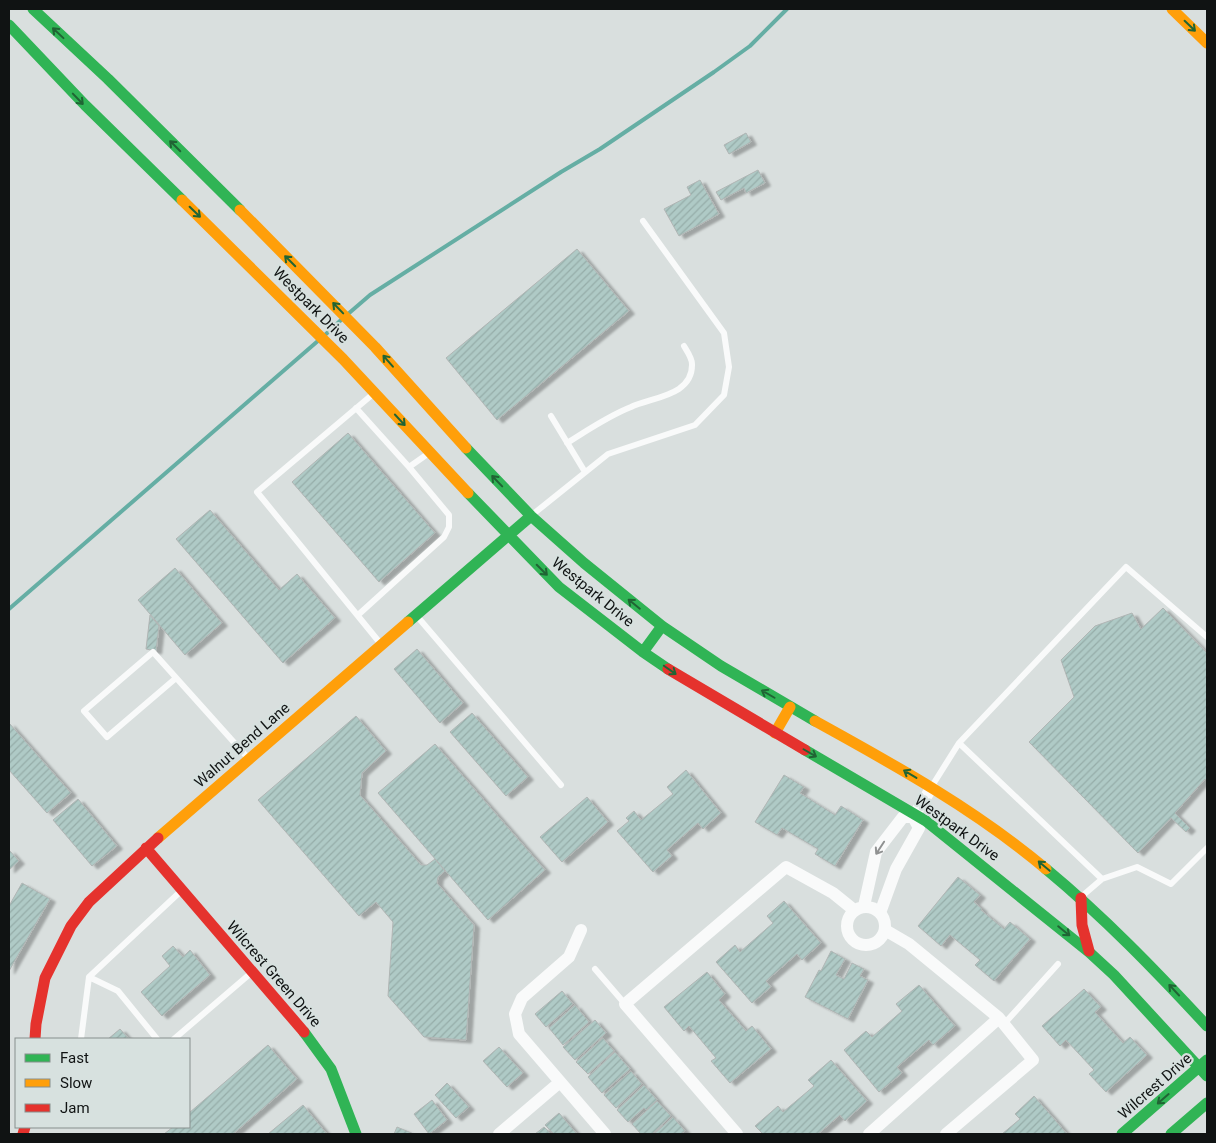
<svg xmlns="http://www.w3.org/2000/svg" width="1216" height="1143" viewBox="0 0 1216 1143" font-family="Roboto,sans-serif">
  <defs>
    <pattern id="building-hatch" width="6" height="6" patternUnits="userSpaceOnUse" patternTransform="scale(1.25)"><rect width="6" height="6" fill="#afcac6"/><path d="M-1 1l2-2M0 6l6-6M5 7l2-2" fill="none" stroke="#96ada9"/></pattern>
    <filter id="shadow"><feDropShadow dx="5.5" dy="3" stdDeviation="1" flood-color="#0004"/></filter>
  </defs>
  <rect width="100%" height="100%" fill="#d9dfde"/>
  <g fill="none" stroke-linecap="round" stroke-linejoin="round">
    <path stroke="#65aea4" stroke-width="4" d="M 348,314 L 370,295 L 561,172 L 600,149 L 714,72 L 750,46 L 787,9
      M 326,334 L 341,320
      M 9,609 L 319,340"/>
  </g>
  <path fill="url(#building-hatch)" stroke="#b0b5b4" filter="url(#shadow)" d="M 746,133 L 751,142 L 729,154 L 724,145 Z
    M 758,170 L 765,183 L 746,193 L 744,188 L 721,200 L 716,192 Z
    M 700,180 L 719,214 L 679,236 L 664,209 L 691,195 L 687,187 Z
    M 577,249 L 629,311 L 497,420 L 446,358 Z
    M 348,433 L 435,533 L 379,582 L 292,482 Z
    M 210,510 L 279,590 L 297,574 L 335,618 L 283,663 L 176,539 Z
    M 175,568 L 222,623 L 185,655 L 138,600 Z
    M 1163,608 L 1207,653 L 1207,781 L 1205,779 L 1175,813 L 1190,828 L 1186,832 L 1171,818 L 1138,853 L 1029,742 L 1074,697 L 1061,660 L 1095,626 L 1132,613 L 1141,629 Z
    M 150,615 L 159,626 L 156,651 L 146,649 Z
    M 417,649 L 463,703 L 440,723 L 394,669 Z
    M 472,713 L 528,777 L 506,796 L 450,732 Z
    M 356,716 L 386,751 L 362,773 L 360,795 L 421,865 L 427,865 L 435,859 L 445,871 L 438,877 L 437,883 L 474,925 L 466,1040 L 424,1037 L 388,996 L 393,922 L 376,902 L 359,916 L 258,800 Z
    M 9,723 L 71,793 L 47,813 L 9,770 Z
    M 435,744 L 545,870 L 488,920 L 378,793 Z
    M 686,770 L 721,813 L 703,829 L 698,823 L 667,850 L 672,856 L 653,872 L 617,831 L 629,821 L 626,818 L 634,811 L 641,820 L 673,794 L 667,787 Z
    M 784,775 L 804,787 L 800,793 L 835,815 L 841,806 L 863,820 L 835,866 L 815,854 L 818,849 L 782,828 L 777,835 L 755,822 Z
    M 587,797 L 608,822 L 562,862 L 540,837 Z
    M 78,799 L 117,846 L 92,866 L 53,820 Z
    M 9,850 L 19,861 L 9,870 Z
    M 958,877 L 980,895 L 974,902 L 982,909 L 981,910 L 1004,929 L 1010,922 L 1030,939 L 994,981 L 975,965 L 980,960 L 950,935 L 941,946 L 918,926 Z
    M 22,883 L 50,899 L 9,971 L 9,906 Z
    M 784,901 L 821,943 L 802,960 L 797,954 L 766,981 L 771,987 L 752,1003 L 716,962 L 735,945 L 740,952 L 773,923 L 767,916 Z
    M 173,946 L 183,957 L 190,950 L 210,975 L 162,1016 L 141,992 L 170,966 L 162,956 Z
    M 831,951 L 845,959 L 836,975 L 844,979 L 852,963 L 864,969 L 860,976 L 868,980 L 848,1019 L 805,997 L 819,970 L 821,971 Z
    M 707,972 L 725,994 L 719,1000 L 746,1031 L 752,1026 L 771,1049 L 730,1083 L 711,1061 L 716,1058 L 689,1026 L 684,1031 L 664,1007 Z
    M 919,985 L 955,1026 L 933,1045 L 929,1040 L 897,1067 L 902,1073 L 879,1092 L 844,1050 L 866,1031 L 872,1037 L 902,1011 L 896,1004 Z
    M 1084,989 L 1101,1007 L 1095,1012 L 1123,1043 L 1130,1037 L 1147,1055 L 1106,1092 L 1089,1074 L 1094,1070 L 1066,1040 L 1060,1046 L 1042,1026 Z
    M 562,991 L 573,1004 L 546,1027 L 535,1014 Z
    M 575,1005 L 589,1022 L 563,1045 L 549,1028 Z
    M 595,1020 L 606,1033 L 575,1060 L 563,1047 Z
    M 120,1029 L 129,1039 L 108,1039 Z
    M 603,1038 L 614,1051 L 588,1074 L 576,1062 Z
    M 268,1045 L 297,1079 L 233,1134 L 164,1134 L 173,1127 L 189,1127 L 189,1113 Z
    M 499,1047 L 523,1073 L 507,1087 L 483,1061 Z
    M 615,1052 L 630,1069 L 602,1093 L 588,1077 Z
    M 831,1060 L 867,1101 L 845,1121 L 840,1115 L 818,1134 L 763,1134 L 755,1126 L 778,1106 L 783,1112 L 814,1086 L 808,1080 Z
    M 631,1071 L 642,1084 L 616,1108 L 604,1095 Z
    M 447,1083 L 469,1107 L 456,1118 L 435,1095 Z
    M 644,1085 L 657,1100 L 646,1110 L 644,1108 L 628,1122 L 617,1110 Z
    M 1034,1096 L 1056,1121 L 1067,1134 L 1002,1134 L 1020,1119 L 1015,1114 Z
    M 432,1100 L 447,1120 L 429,1134 L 414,1114 Z
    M 657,1101 L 671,1116 L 652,1134 L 641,1134 L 632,1124 Z
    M 303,1105 L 327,1134 L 268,1134 Z
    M 559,1113 L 577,1134 L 554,1134 L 545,1125 Z
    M 673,1117 L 685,1131 L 681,1134 L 654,1134 Z
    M 397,1127 L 414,1134 L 394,1134 Z
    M 544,1127 L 551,1134 L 535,1134 Z"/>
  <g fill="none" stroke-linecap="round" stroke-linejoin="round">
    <path stroke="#f9fafa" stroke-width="6" d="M 373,394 L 257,492 L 380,643
      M 356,408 L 409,467 L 429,453
      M 551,416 L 585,472
      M 567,443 C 588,430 608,416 631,407 C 652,397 693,396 692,364 C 692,358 687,351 684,346
      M 532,515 L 608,454 L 695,425 L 724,395 L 729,367 L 724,333 L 643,221
      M 358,615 L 444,537 L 449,527 L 449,515 L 409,467
      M 416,615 L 561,785
      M 176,678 L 107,737 L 84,711 L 153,652 L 248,758
      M 959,743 L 1126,567 L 1207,637
      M 932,786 L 959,743 L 1102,879 L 1081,897
      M 1102,879 L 1137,867 L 1171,884 L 1207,848
      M 595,969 L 625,1004
      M 89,977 L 118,991 L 157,1039
      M 1004,1024 L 1058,964
      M 81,1039 L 89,977 L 181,891
      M 174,1039 L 251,973"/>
    <path stroke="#f9fafa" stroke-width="12" d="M 913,817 L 932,787
      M 864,906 L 876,852 L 903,817 L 913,817
      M847 926a19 19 0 1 1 38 0a19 19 0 1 1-38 0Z
      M 880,913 L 896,869 L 919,828 L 913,817
      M 581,930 L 569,957 L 522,998 L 515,1014 L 519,1034 L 605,1134
      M 885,930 L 909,944 L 999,1018 L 1033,1060 L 946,1134
      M 499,1134 L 560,1082
      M 737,1134 L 625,1004 L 786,867 L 833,893 L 854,910
      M 869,1134 L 999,1018"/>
    <path stroke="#30b455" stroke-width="11" d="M 33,9 L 108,79 L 240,210
      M 9,25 L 85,105 L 182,200
      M 466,448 L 531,516 L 584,563 L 662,626 L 721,666 L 815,721
      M 468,493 L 559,587 L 643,652 L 668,669
      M 408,622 L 531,516
      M 643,652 L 662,626
      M 805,750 L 926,821 L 1089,952 L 1114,975 L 1207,1076
      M 1046,869 C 1104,917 1156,971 1207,1026
      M 304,1032 L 331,1069 L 356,1134
      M 1122,1134 L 1207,1060
      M 1171,1134 L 1207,1103"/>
    <path stroke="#ff9f0a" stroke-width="11" d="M 1172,9 L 1207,43
      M 182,200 L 343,359 L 468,493
      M 240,210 L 375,347 L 466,448
      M 815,721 C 895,765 976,810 1046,869
      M 775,733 L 790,707
      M 158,838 L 408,622"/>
    <path stroke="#e5322d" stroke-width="11" d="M 668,669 L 805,750
      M 146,848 L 304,1032
      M 1081,898 L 1082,925 L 1089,951
      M 35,1039 L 36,1024 L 45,978 L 71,926 L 89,902 L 158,838
      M 23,1134 L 25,1127"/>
  </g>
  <defs><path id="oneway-shaft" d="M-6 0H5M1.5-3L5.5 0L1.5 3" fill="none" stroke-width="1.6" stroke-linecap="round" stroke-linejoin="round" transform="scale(1.25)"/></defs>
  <g stroke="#206434">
    <use href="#oneway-shaft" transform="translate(1190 26) rotate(44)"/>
    <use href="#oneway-shaft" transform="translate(58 33) rotate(-137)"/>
    <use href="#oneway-shaft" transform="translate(78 99) rotate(46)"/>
    <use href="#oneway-shaft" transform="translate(175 146) rotate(-135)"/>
    <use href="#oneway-shaft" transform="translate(195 212) rotate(44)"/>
    <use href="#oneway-shaft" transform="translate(290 261) rotate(-135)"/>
    <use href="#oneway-shaft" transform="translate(338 308) rotate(-134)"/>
    <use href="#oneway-shaft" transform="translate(388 361) rotate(-131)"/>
    <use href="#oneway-shaft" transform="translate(400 420) rotate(47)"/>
    <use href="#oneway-shaft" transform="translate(497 481) rotate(-134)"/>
    <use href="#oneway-shaft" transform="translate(542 570) rotate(45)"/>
    <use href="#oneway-shaft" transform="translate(634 604) rotate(-141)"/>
    <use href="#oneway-shaft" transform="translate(670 670) rotate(35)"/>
    <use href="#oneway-shaft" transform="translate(768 694) rotate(-150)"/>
    <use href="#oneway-shaft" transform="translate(810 753) rotate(30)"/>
    <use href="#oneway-shaft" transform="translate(910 774) rotate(-149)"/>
    <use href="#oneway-shaft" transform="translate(1044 866) rotate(-140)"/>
    <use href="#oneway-shaft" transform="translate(1064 931) rotate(39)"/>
    <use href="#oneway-shaft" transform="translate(1174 990) rotate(-133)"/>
    <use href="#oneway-shaft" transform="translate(1163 1099) rotate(139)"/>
  </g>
  <use stroke="#909292" href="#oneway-shaft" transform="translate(880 848) rotate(123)"/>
  <g text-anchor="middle" stroke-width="4.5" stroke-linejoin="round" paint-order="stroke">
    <g font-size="15" fill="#101313" stroke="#d7e1df">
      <text transform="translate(311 305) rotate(45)" y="5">Westpark Drive</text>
      <text transform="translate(593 592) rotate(39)" y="5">Westpark Drive</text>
      <text transform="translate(242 745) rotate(-41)" y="5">Walnut Bend Lane</text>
      <text transform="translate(957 828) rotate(36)" y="5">Westpark Drive</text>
      <text transform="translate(274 974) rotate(49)" y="5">Wilcrest Green Drive</text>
      <text transform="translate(1155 1086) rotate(-41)" y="5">Wilcrest Drive</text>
    </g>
  </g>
  <rect width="1216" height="1143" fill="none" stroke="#101313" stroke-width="20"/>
  <rect x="15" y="1038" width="175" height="90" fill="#d7e1df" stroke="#878f8d"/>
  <rect x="25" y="1054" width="25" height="8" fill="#30b455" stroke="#878f8d"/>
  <text x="60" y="1063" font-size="15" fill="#101313">Fast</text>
  <rect x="25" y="1079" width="25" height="8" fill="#ff9f0a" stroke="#878f8d"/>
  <text x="60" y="1088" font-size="15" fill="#101313">Slow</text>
  <rect x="25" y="1104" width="25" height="8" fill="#e5322d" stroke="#878f8d"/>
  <text x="60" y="1113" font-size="15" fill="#101313">Jam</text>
</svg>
